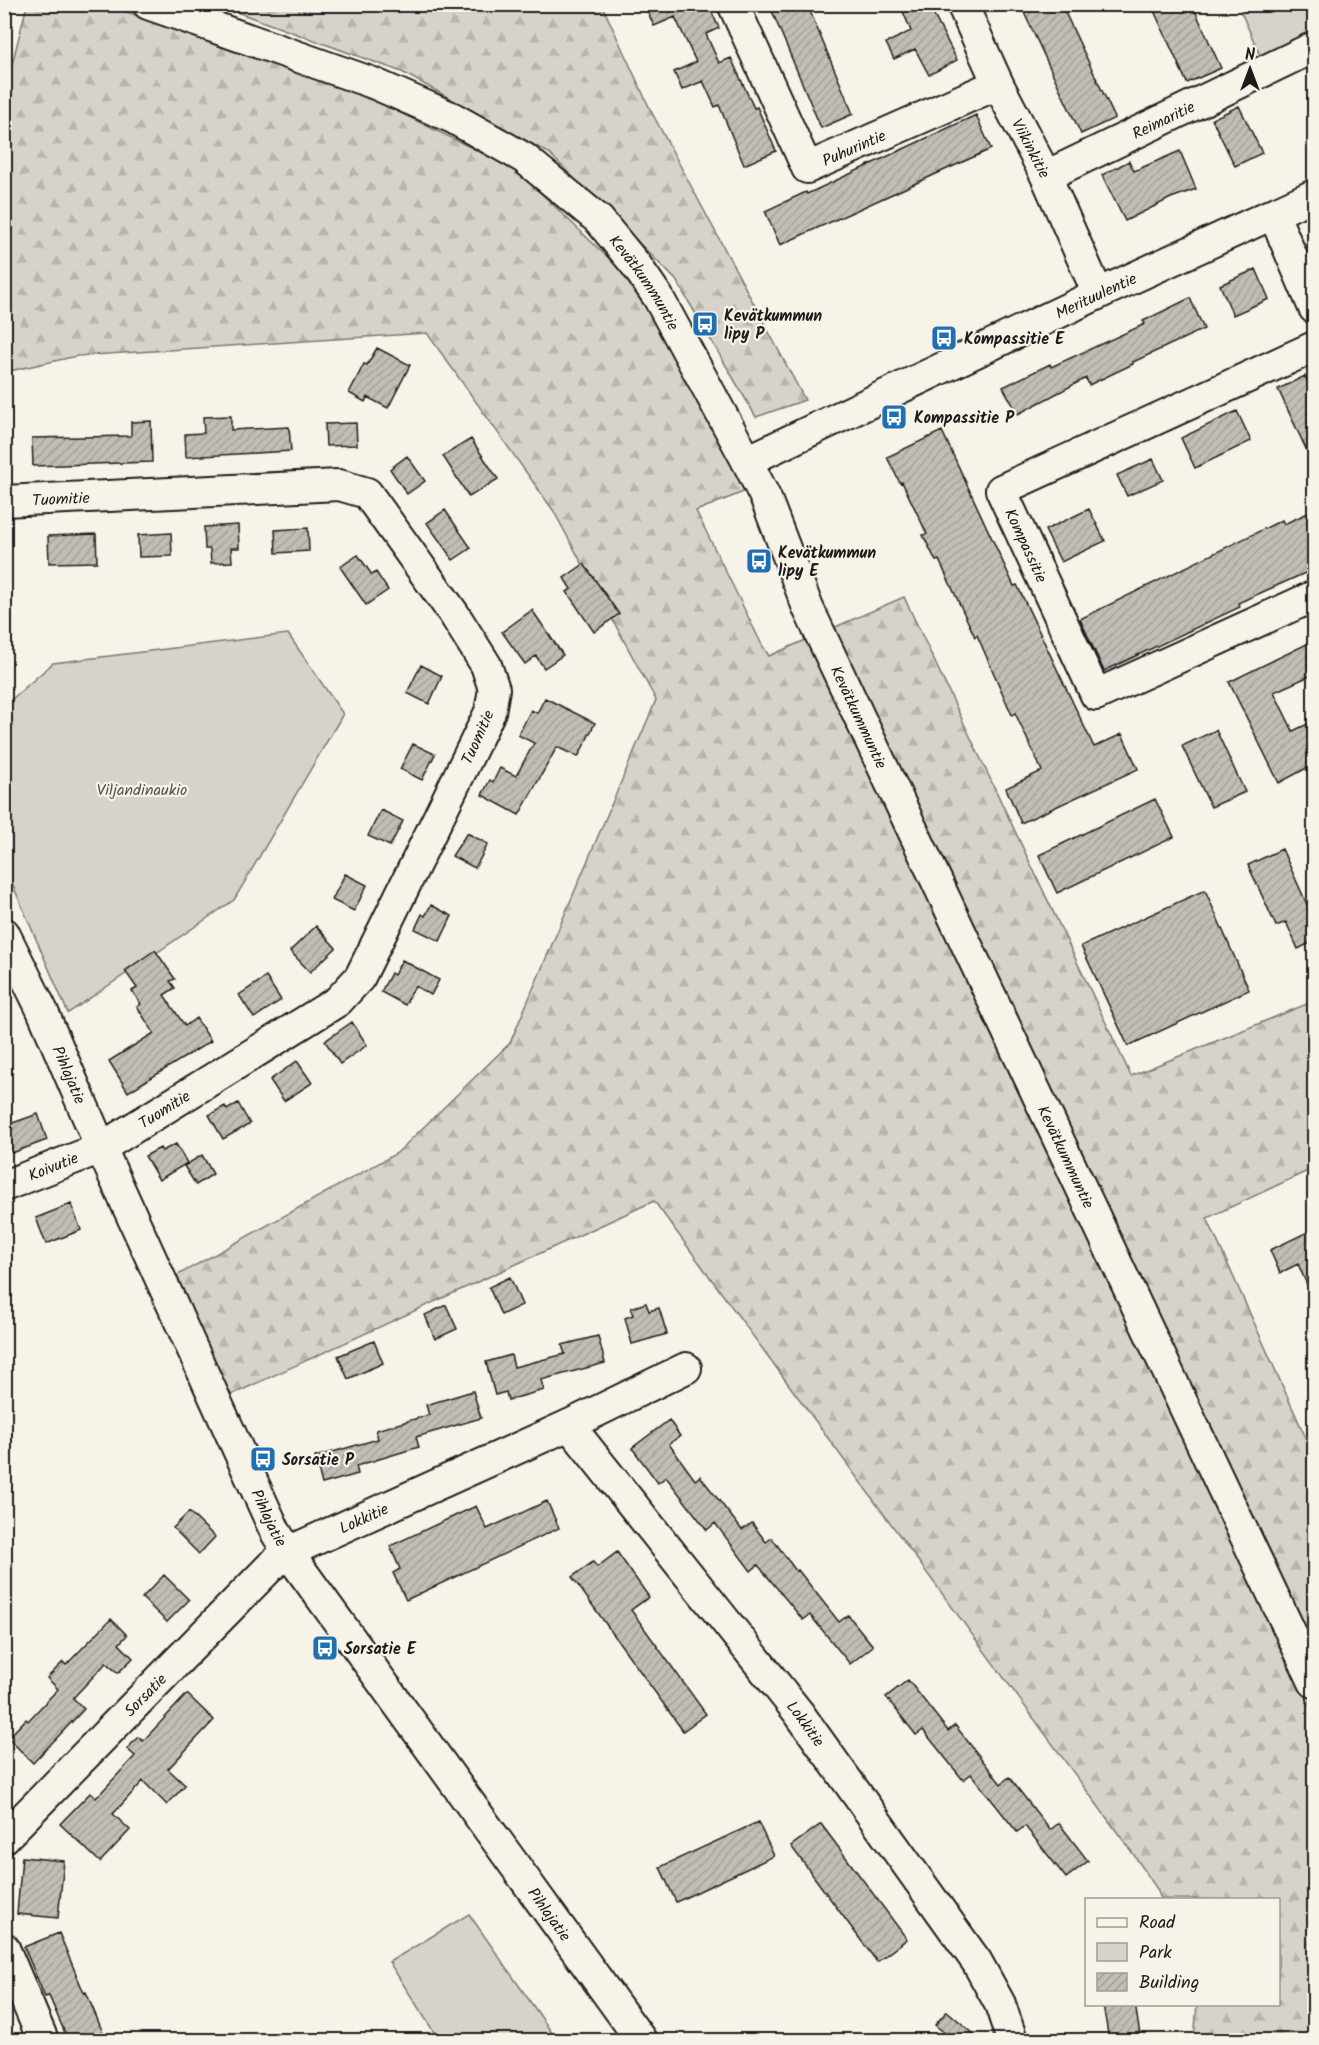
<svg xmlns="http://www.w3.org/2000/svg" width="1319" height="2045" viewBox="0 0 1319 2045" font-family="Kalam,sans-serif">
  <defs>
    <pattern id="forest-firs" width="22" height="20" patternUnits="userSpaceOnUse" patternTransform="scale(1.5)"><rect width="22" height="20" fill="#d7d3cb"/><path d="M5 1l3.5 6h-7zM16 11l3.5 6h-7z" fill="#b8b5ae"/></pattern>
    <pattern id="building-hatch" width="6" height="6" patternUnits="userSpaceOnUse" patternTransform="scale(1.5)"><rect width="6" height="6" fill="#c0beb5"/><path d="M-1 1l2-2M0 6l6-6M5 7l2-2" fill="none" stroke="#a4a39b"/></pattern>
  </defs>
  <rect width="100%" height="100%" fill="#f7f3e8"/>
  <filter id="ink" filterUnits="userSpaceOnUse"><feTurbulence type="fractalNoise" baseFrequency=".0167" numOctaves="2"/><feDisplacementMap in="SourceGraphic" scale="12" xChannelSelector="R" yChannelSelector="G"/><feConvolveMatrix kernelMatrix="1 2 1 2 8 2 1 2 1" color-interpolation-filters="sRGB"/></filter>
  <g filter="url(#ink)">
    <path fill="url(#forest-firs)" stroke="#7a7874" stroke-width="1.5" d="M 27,5 L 107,5 L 372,99 L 517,170 L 657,305 L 746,491 L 696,511 L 762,645 L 769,656 L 904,597 L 1131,1076 L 1314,1001 L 1314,1168 L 1207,1218 L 1314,1456 L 1314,2040 L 1194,2040 L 1197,2005 L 1278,2004 L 1278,1900 L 1161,1899 L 1157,1889 L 1134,1855 L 654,1201 L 205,1407 L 151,1290 L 397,1153 L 510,1043 L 656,700 L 553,510 L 427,333 L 77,356 L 5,372 L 5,92 Z
      M 217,5 L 602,5 L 650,109 L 805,400 L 756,417 L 676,280 L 549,153 L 402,72 Z"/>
    <path fill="#d7d3cb" stroke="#7a7874" stroke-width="1.5" d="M 1238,5 L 1314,5 L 1314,53 L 1269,76 Z
      M 288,634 L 343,714 L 234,900 L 68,1013 L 5,867 L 4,706 L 53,663 Z
      M 469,1914 L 557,2040 L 439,2040 L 389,1962 Z"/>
    <path fill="url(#building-hatch)" stroke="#1c1c1c" stroke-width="1.5" d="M 655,4 L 708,4 L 719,28 L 706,34 L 719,63 L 731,58 L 754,108 L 757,107 L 776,151 L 744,165 L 719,105 L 715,107 L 703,81 L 682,90 L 674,72 L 696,62 L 675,17 L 654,26 L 646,8 Z
      M 769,4 L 807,4 L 853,114 L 821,128 Z
      M 900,4 L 928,4 L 957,60 L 929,75 L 915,49 L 894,59 L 886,43 L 911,31 Z
      M 1020,4 L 1061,4 L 1115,118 L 1081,134 Z
      M 1151,4 L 1192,4 L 1221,68 L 1187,83 Z
      M 1239,106 L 1262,153 L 1235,166 L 1212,119 Z
      M 976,115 L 991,149 L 780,245 L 765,211 L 806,192 L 807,194 Z
      M 1180,151 L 1196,189 L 1171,198 L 1125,221 L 1102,175 L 1129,161 L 1134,171 Z
      M 1256,269 L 1269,299 L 1233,315 L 1220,285 Z
      M 1190,298 L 1204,329 L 1133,362 L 1133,364 L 1089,385 L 1086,378 L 1018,414 L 1003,387 L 1050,364 L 1051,367 L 1145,324 L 1143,321 Z
      M 377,348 L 410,365 L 388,408 L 367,397 L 365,402 L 349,393 L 364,364 L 367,365 Z
      M 1305,376 L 1314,397 L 1314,466 L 1278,389 Z
      M 1237,411 L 1251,441 L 1195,468 L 1181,438 Z
      M 231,416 L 231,430 L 289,427 L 291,451 L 186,457 L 185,434 L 204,433 L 203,417 Z
      M 151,421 L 152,462 L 33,466 L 32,438 L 131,436 L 131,422 Z
      M 356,423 L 357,445 L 326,446 L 325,424 Z
      M 942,431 L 1014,586 L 1017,585 L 1094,747 L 1122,734 L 1138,769 L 1021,823 L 1006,788 L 1042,771 L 1015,713 L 1012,715 L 977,635 L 975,637 L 939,560 L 936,561 L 923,535 L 927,534 L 902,482 L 900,483 L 887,457 Z
      M 471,439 L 498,479 L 469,497 L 443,456 Z
      M 407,456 L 425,481 L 407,494 L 390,469 Z
      M 1153,459 L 1163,480 L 1127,496 L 1117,475 Z
      M 1089,509 L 1105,541 L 1061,562 L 1045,530 Z
      M 445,510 L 471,548 L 453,560 L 427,523 Z
      M 1310,512 L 1314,521 L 1314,569 L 1238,603 L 1240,607 L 1104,671 L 1080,619 L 1282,520 L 1284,524 Z
      M 238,525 L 239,548 L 231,548 L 232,562 L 211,563 L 210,549 L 205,549 L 204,527 Z
      M 308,528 L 309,551 L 276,553 L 275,530 Z
      M 171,533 L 172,556 L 139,557 L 138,535 Z
      M 96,534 L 97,562 L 49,563 L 48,536 Z
      M 358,555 L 372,575 L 376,572 L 388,590 L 366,605 L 340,567 Z
      M 584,564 L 619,614 L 594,632 L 567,592 L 571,589 L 564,578 Z
      M 532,610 L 563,655 L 544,668 L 536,656 L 525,664 L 502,632 Z
      M 1311,642 L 1314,650 L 1314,674 L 1274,692 L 1293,731 L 1314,721 L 1314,764 L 1279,783 L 1229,682 Z
      M 421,665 L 442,676 L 429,704 L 407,693 Z
      M 545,698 L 595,723 L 578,757 L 557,747 L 519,815 L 482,795 L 490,780 L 493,782 L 500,768 L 516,776 L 534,743 L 518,735 L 531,710 L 537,713 Z
      M 1216,730 L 1245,792 L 1211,807 L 1182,746 Z
      M 413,744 L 435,754 L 422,780 L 400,769 Z
      M 1155,799 L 1174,837 L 1057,893 L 1039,855 Z
      M 381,810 L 403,821 L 390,846 L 368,836 Z
      M 467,833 L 488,844 L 475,868 L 452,856 Z
      M 1282,849 L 1314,920 L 1314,941 L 1298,949 L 1286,922 L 1276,926 L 1248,865 Z
      M 345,874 L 367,885 L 354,911 L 332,900 Z
      M 1205,890 L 1249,990 L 1128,1046 L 1081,946 Z
      M 431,905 L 452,916 L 440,941 L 415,929 L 422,914 L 425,916 Z
      M 316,926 L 336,948 L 310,972 L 290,951 Z
      M 155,950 L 175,979 L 170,981 L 175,988 L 164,995 L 185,1026 L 196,1018 L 211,1041 L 128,1092 L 109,1061 L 154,1033 L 137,1007 L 141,1004 L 132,991 L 137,988 L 125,971 Z
      M 402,960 L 439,980 L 431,995 L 415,986 L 405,1005 L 381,992 L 391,973 L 394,975 Z
      M 266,977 L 281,1000 L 254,1018 L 239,995 Z
      M 352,1022 L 367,1045 L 340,1064 L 325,1041 Z
      M 297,1061 L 312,1083 L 284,1101 L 270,1080 Z
      M 238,1103 L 250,1124 L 223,1139 L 209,1115 L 225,1106 L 227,1110 Z
      M 38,1114 L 47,1140 L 12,1153 L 4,1134 L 4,1126 Z
      M 176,1144 L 187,1163 L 159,1180 L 145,1156 L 160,1148 L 162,1151 Z
      M 202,1155 L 213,1174 L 196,1185 L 184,1166 Z
      M 71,1204 L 81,1230 L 46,1244 L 36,1218 Z
      M 1314,1229 L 1314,1301 L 1298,1264 L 1280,1273 L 1270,1250 Z
      M 510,1277 L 522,1305 L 501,1315 L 489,1287 Z
      M 646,1303 L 649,1311 L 659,1308 L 667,1334 L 632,1344 L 625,1318 L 633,1315 L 631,1308 Z
      M 446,1305 L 457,1329 L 435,1339 L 425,1315 Z
      M 598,1336 L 605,1363 L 541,1380 L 544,1390 L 508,1400 L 506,1392 L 495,1395 L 486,1362 L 511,1355 L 514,1367 L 565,1354 L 562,1345 Z
      M 374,1341 L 383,1363 L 348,1379 L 338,1356 Z
      M 473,1391 L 481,1418 L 416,1437 L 419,1447 L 356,1466 L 358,1474 L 322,1484 L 315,1457 L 378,1439 L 376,1430 L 429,1415 L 426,1405 Z
      M 669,1420 L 680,1436 L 669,1444 L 695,1480 L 700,1476 L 742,1530 L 752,1523 L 766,1542 L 772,1538 L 796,1571 L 798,1570 L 839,1622 L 848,1615 L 873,1646 L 850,1664 L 810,1615 L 803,1620 L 758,1565 L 751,1571 L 715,1523 L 707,1530 L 666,1477 L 658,1483 L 632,1448 Z
      M 547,1501 L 559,1528 L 406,1600 L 393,1573 L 400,1569 L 390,1546 L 476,1506 L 487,1529 Z
      M 189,1512 L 215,1537 L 199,1554 L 173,1528 Z
      M 617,1552 L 649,1597 L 631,1610 L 706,1714 L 683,1731 L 572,1577 L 593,1562 L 597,1567 Z
      M 164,1575 L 189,1600 L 167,1622 L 142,1598 Z
      M 111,1619 L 127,1635 L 119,1644 L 133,1658 L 118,1673 L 106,1663 L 73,1698 L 84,1709 L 33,1763 L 8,1738 L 26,1719 L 28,1721 L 58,1689 L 47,1678 L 63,1662 L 66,1665 Z
      M 908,1680 L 948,1731 L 955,1725 L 1001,1784 L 1009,1777 L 1050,1830 L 1059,1823 L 1088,1861 L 1066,1878 L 1025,1826 L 1017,1832 L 971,1774 L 963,1780 L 923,1730 L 916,1735 L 886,1697 Z
      M 187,1694 L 214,1720 L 168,1769 L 185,1785 L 167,1805 L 143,1781 L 113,1814 L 130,1830 L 100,1862 L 60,1824 L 90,1793 L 96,1798 L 135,1756 L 127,1749 L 138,1737 L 143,1741 Z
      M 758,1822 L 774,1856 L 676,1902 L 660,1867 Z
      M 821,1824 L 907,1939 L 877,1962 L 791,1846 Z
      M 22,1857 L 64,1861 L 58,1918 L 17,1914 Z
      M 59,1933 L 84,1993 L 86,1992 L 106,2040 L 68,2040 L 49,1996 L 45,1997 L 24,1947 Z
      M 1103,2004 L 1135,2004 L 1140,2035 L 1109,2040 Z
      M 947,2011 L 981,2040 L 953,2040 L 935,2025 Z"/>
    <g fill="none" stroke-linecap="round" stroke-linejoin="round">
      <defs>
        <g id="minor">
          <path id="s1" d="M 148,4 L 373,83 L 453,118 L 524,158 L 599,220 L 636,265 L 658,297 L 747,461 L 766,499 L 808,608 L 1314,1682"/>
          <path id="s2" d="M 733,4 L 807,168 L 998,84"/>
          <path id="s3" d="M 962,4 L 998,84 L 1046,176 L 1098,294"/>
          <path id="s4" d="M 1046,176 L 1314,47"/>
          <path d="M 1274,215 L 1314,308"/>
          <path id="s5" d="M 1314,347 L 1001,490 L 1096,695 L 1314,596"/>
          <path id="s6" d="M 747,461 L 1098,294 L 1314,195"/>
          <path id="s7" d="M 4,501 L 339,485 L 367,493 L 454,614 L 486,665 L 494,689 L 490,712 L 360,977 L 338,1001 L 101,1148 L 4,1186"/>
          <path id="s8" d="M 4,933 L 42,1010 L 101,1148 L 275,1531 L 288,1552 L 641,2040"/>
          <path id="s9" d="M 569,1425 L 798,1712 L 977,1962 L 1000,2004 L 1012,2040"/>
          <path id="s10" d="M 4,1838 L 272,1565 L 288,1552 L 569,1425 L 686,1368"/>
          <path d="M 4,1948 L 43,2040"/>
        </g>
      </defs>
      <use href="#minor" stroke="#1c1c1c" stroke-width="34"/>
      <use href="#minor" stroke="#f7f3e8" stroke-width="30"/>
    </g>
  </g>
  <defs>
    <symbol id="bus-square" viewBox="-11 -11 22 22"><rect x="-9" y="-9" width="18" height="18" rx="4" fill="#1f6fb2" stroke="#f7f3e8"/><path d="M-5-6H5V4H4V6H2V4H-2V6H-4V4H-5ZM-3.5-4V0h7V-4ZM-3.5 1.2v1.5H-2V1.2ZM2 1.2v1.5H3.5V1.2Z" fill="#fff"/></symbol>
  </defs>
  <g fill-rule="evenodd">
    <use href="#bus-square" x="690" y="309" width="30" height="30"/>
    <use href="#bus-square" x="929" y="323" width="30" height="30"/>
    <use href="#bus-square" x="879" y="402" width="30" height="30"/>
    <use href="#bus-square" x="744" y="546" width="30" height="30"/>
    <use href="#bus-square" x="248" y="1444" width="30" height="30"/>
    <use href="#bus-square" x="310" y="1633" width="30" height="30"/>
  </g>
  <g text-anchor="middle" stroke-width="4.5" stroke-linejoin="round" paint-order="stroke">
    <g font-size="16" fill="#1c1c1c" stroke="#f7f3e8">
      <text dy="6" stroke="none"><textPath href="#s4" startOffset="130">Reimaritie</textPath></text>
      <text dy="6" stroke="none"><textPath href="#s2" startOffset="231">Puhurintie</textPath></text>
      <text dy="6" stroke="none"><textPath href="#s3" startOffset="160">Viikinkitie</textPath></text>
      <text dy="6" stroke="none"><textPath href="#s1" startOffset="582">Kevätkummuntie</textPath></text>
      <text dy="6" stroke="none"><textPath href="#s6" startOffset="386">Merituulentie</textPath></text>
      <text dy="6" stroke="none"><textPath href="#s7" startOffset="57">Tuomitie</textPath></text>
      <text dy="6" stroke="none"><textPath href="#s5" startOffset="405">Kompassitie</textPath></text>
      <text dy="6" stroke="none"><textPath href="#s1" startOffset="1068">Kevätkummuntie</textPath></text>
      <text transform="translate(477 737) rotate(-66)" y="6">Tuomitie</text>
      <text dy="6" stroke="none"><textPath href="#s8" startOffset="156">Pihlajatie</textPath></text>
      <text transform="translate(164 1109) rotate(-32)" y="6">Tuomitie</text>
      <text dy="6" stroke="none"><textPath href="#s1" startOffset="1554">Kevätkummuntie</textPath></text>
      <text transform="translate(53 1166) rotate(-22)" y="6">Koivutie</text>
      <text dy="6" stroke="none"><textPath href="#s8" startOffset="642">Pihlajatie</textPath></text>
      <text dy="6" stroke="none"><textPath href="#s10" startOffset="486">Lokkitie</textPath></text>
      <text dy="6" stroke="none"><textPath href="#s10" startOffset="201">Sorsatie</textPath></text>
      <text dy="6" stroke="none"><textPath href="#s9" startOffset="381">Lokkitie</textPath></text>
      <text dy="6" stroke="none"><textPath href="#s8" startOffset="1128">Pihlajatie</textPath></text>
    </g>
    <g font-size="16" font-weight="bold" fill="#1c1c1c" stroke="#f7f3e8" text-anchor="start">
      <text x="724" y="321">Kevätkummun<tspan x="724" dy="18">lipy P</tspan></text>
      <text x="964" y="344">Kompassitie E</text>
      <text x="914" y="423">Kompassitie P</text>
      <text x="778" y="558">Kevätkummun<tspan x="778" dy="18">lipy E</tspan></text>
      <text x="282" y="1465">Sorsatie P</text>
      <text x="344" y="1654">Sorsatie E</text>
    </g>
    <g font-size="16" fill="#545351" stroke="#f7f3e8">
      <text x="142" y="795">Viljandinaukio</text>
    </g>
  </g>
  <rect width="1319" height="2045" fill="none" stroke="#f7f3e8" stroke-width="24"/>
  <rect x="12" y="12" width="1295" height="2021" fill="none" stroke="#1c1c1c" stroke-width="2" filter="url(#ink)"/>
  <rect x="1085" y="1898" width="195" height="108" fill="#f7f3e8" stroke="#9f9d96" stroke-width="1.5"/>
  <rect x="1097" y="1918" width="30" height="9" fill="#f7f3e8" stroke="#9f9d96" stroke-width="1.5"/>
  <text x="1139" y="1928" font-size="18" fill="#1c1c1c">Road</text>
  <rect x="1097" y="1943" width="30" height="18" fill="#d7d3cb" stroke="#9f9d96" stroke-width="1.5"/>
  <text x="1139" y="1958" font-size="18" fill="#1c1c1c">Park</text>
  <rect x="1097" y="1973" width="30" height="18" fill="url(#building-hatch)" stroke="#9f9d96" stroke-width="1.5"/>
  <text x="1139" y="1988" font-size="18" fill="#1c1c1c">Building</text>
  <g transform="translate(1250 69)" stroke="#f7f3e8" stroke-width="4.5" paint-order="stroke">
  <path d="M0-4.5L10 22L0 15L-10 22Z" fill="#1c1c1c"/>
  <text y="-9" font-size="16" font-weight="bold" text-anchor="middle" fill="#1c1c1c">N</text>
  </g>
</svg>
